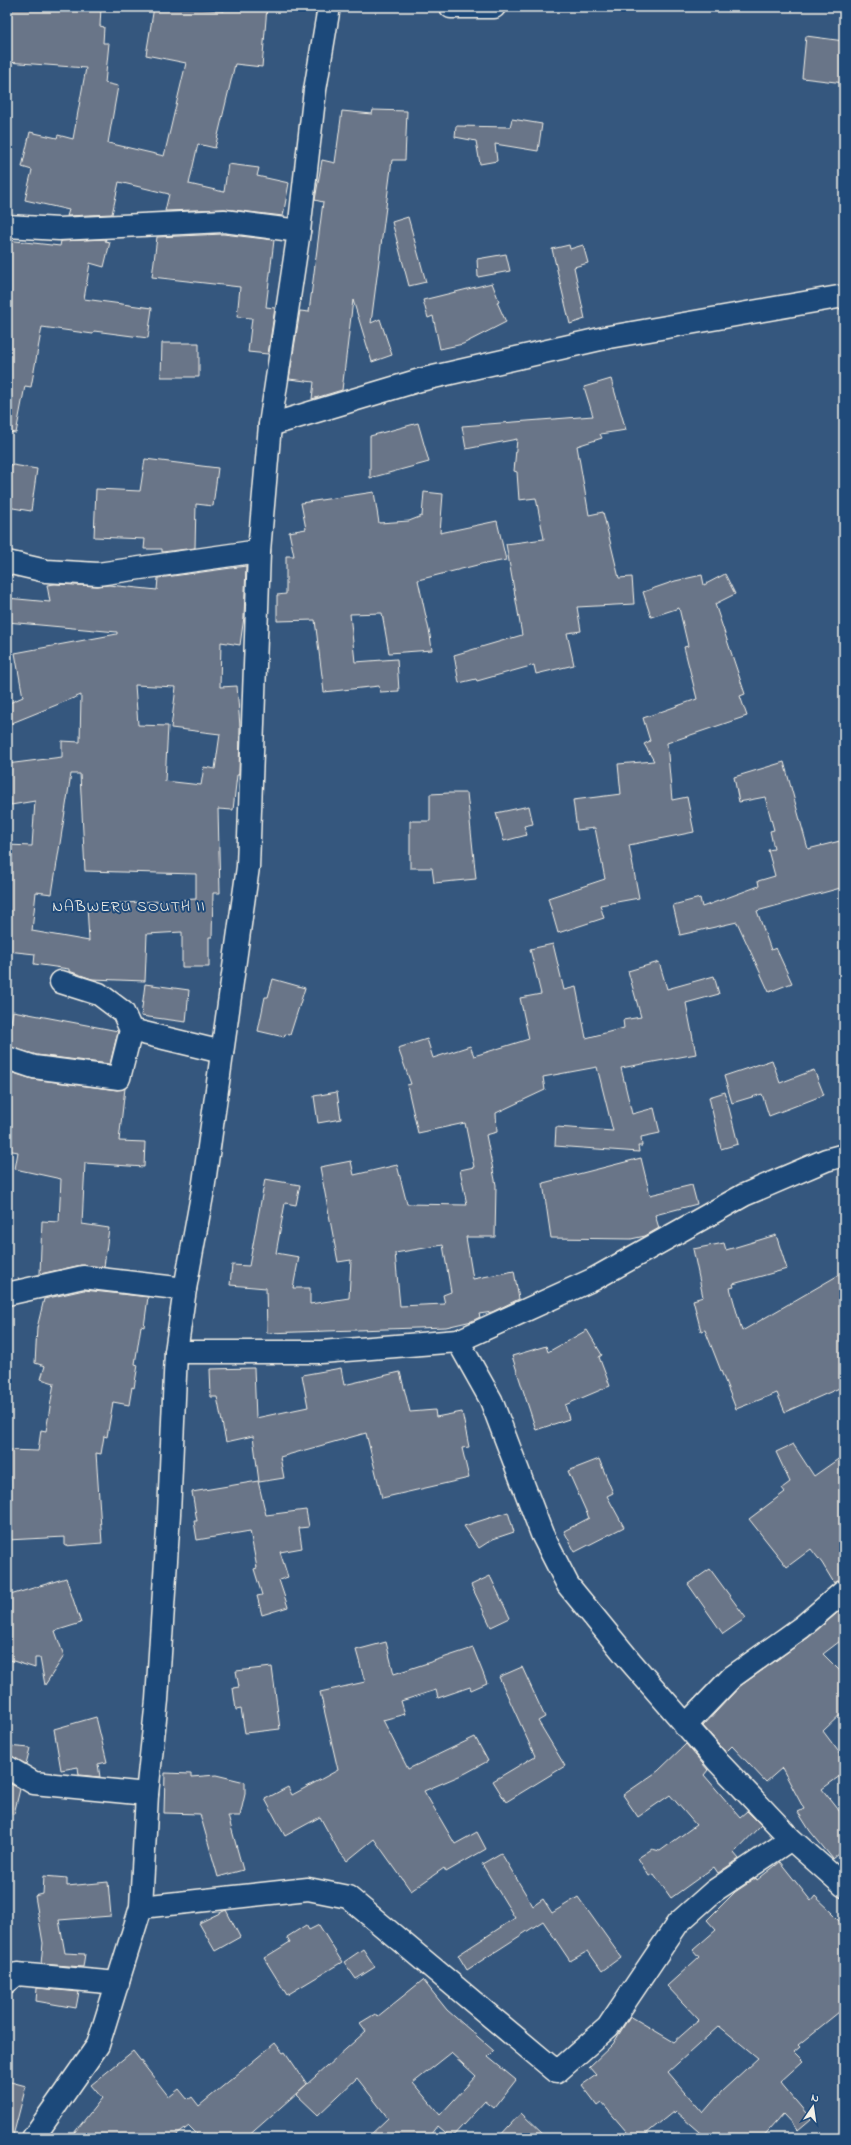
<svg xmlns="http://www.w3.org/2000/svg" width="851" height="2145" viewBox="0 0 851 2145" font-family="'Indie Flower',sans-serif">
  <rect width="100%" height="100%" fill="#35577e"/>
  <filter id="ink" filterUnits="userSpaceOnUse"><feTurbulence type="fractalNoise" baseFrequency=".025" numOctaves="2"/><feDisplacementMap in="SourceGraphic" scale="8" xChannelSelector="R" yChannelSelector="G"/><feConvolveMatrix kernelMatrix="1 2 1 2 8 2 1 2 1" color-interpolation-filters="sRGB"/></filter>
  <g filter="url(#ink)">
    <path fill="#697488" stroke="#f4f1e8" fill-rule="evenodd" d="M 7,7 L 71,11 L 71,7 L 101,7 L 100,26 L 104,27 L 103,43 L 109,43 L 105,83 L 118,86 L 108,143 L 164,156 L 186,63 L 146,55 L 154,7 L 188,7 L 224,11 L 225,7 L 267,7 L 262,67 L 235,64 L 215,148 L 198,144 L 189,184 L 224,192 L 228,164 L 259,168 L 257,176 L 289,183 L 283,216 L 224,209 L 165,211 L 169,194 L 119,182 L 112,214 L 67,216 L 69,210 L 25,200 L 32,170 L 22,167 L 30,132 L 57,138 L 58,135 L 73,139 L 86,68 L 7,62 Z
      M 806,36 L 844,41 L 844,83 L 802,78 Z
      M 373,110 L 407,111 L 405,160 L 392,160 L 371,323 L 380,319 L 392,355 L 372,362 L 353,300 L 342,390 L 312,399 L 314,382 L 289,379 L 300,311 L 309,312 L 323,202 L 315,200 L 322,160 L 335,163 L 342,111 L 372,114 Z
      M 512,119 L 542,124 L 538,151 L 495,144 L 497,161 L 480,164 L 476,141 L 455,137 L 456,126 L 510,127 Z
      M 408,217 L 426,282 L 409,286 L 392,222 Z
      M 223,234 L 274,240 L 266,307 L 275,308 L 268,354 L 248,352 L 252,318 L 237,317 L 240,287 L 152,277 L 157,237 Z
      M 106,239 L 105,241 L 110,242 L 104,267 L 90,263 L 84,299 L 152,308 L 148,338 L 94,331 L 93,334 L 42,327 L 31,387 L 25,386 L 16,433 L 7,432 L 7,240 L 60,246 L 61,241 Z
      M 569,245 L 570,249 L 583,245 L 588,263 L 574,267 L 585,319 L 570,324 L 552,249 Z
      M 506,254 L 510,271 L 478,277 L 477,259 Z
      M 492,283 L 499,301 L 497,302 L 506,322 L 463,344 L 440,349 L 433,316 L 428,318 L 423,300 Z
      M 162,343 L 199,343 L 199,377 L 161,377 Z
      M 611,379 L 626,430 L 600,434 L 602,438 L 577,446 L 589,515 L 603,512 L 619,578 L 632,577 L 634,604 L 577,607 L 581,631 L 567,633 L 574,665 L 536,674 L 534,665 L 477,681 L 476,679 L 459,683 L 454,655 L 522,635 L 506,544 L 544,539 L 536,498 L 519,500 L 517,472 L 514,471 L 517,439 L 466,449 L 462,426 L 593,416 L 584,387 Z
      M 418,423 L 429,462 L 370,478 L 370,436 Z
      M 145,459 L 218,468 L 213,506 L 196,504 L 195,548 L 162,552 L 162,549 L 144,549 L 145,539 L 94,537 L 96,489 L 140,491 Z
      M 7,464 L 37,469 L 31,511 L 7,507 Z
      M 374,492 L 379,523 L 409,521 L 422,516 L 424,492 L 443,494 L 440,533 L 497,521 L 506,560 L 485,564 L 485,563 L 418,580 L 430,635 L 432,650 L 389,653 L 382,613 L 350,614 L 355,662 L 397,659 L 399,691 L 380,692 L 379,686 L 324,692 L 315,620 L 277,621 L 277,595 L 286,594 L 286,556 L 294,556 L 289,532 L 306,529 L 301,503 Z
      M 246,566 L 244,617 L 240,645 L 221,642 L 220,687 L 237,686 L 240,727 L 239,775 L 237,775 L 233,810 L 218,809 L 220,893 L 213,893 L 212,937 L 209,937 L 209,967 L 182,967 L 182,932 L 147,934 L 145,981 L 92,979 L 69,971 L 69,969 L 34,964 L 35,954 L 7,951 L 7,845 L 32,846 L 35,801 L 11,805 L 7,787 L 7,764 L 62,757 L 62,741 L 80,742 L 81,695 L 7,725 L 7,704 L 23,697 L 15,653 L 117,634 L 117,632 L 7,622 L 7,598 L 50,602 L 47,585 L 55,584 L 97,586 L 109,585 L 157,590 L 158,578 ZM 135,685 L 176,687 L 171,728 L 220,734 L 215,769 L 204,767 L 201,785 L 165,781 L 168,726 L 138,725 ZM 71,774 L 80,774 L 85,871 L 196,874 L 196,899 L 87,905 L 89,941 L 32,931 L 36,892 L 52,894 Z
      M 725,574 L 735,594 L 715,604 L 745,694 L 740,696 L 747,716 L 667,743 L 672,800 L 687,797 L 694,832 L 629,845 L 639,898 L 600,905 L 604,918 L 558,933 L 548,898 L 605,879 L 595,828 L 577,830 L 573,800 L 621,794 L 618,764 L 654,761 L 644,744 L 650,741 L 643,718 L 697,699 L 684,647 L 688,646 L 679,608 L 651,617 L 643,592 L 675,581 L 702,575 L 704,585 Z
      M 784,762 L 808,849 L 844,840 L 844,887 L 757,911 L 771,950 L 776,948 L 792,983 L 769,992 L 737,922 L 680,935 L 673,905 L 700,898 L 702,907 L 759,886 L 758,881 L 775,876 L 768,850 L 774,849 L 770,831 L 774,830 L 765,797 L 739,802 L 734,777 Z
      M 449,793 L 467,793 L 476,879 L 434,883 L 432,868 L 410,868 L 410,821 L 430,821 L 430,794 Z
      M 529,806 L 533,824 L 524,826 L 527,835 L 504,841 L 496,813 Z
      M 553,944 L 564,990 L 576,987 L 586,1038 L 624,1028 L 623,1020 L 641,1017 L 628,971 L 659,962 L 667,989 L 714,976 L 719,994 L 686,1003 L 696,1054 L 621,1068 L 632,1114 L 654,1108 L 660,1133 L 641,1137 L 642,1146 L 638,1146 L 639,1152 L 555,1146 L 556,1127 L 613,1131 L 597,1067 L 543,1077 L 545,1090 L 496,1113 L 497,1132 L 486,1135 L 496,1185 L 495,1237 L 466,1237 L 473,1279 L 514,1271 L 519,1299 L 492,1312 L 479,1314 L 480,1317 L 472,1321 L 446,1327 L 267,1333 L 266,1288 L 230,1285 L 232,1265 L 249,1266 L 265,1179 L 300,1185 L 296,1205 L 285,1203 L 276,1253 L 299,1257 L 293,1288 L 310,1288 L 310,1304 L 349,1298 L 351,1260 L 338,1262 L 320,1167 L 351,1161 L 354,1175 L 397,1165 L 407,1204 L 467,1205 L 460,1170 L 474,1167 L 465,1123 L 418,1133 L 407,1085 L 411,1084 L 398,1048 L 427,1039 L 433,1058 L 470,1046 L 474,1056 L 529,1039 L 520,998 L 541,994 L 530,949 ZM 443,1245 L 451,1292 L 443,1295 L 445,1304 L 400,1306 L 395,1253 Z
      M 273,979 L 305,988 L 290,1035 L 285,1034 L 284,1037 L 258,1031 L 265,997 L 268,997 Z
      M 145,984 L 189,990 L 186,1022 L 141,1016 Z
      M 13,1011 L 118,1031 L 110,1064 L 37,1055 L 7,1046 Z
      M 772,1060 L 780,1083 L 814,1070 L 824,1095 L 769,1116 L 762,1094 L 732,1103 L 724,1076 Z
      M 7,1071 L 32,1079 L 117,1090 L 125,1088 L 119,1141 L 145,1142 L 144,1167 L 85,1163 L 82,1224 L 109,1228 L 104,1267 L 81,1265 L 40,1274 L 42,1221 L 59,1222 L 61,1179 L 15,1169 L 18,1152 L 7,1150 Z
      M 337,1092 L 341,1119 L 318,1123 L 314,1096 Z
      M 725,1092 L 738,1144 L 721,1149 L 709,1097 Z
      M 641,1158 L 650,1195 L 692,1185 L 697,1204 L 655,1215 L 659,1228 L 645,1236 L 631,1239 L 551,1238 L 543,1183 Z
      M 776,1235 L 787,1269 L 733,1284 L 734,1287 L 730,1288 L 742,1331 L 844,1272 L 844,1386 L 785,1412 L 777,1393 L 736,1409 L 705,1330 L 701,1331 L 693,1300 L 703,1297 L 693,1249 L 724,1243 L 726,1250 Z
      M 84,1290 L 148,1297 L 144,1327 L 141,1326 L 135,1364 L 138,1365 L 134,1388 L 132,1387 L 129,1405 L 113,1402 L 107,1437 L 104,1436 L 101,1454 L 96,1453 L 102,1543 L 65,1546 L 65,1537 L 7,1540 L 7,1450 L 38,1451 L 41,1430 L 46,1431 L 54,1383 L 41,1379 L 45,1366 L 35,1363 L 37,1328 L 44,1299 Z
      M 587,1330 L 602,1355 L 599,1357 L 610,1386 L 565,1405 L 569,1419 L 536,1430 L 512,1356 L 546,1346 L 548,1352 Z
      M 254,1368 L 256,1418 L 308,1407 L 302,1375 L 341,1368 L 344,1385 L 400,1372 L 410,1412 L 435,1410 L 436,1417 L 462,1412 L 469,1447 L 462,1448 L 469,1478 L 382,1498 L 366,1433 L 280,1457 L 284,1478 L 259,1482 L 253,1436 L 226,1442 L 217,1397 L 211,1397 L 210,1369 Z
      M 793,1444 L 814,1476 L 844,1455 L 844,1579 L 834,1583 L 822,1563 L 811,1549 L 787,1567 L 749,1519 L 785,1492 L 782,1488 L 790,1482 L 776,1452 Z
      M 599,1459 L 613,1493 L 607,1496 L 624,1527 L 575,1552 L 564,1531 L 589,1518 L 568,1471 Z
      M 258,1481 L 266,1515 L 306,1510 L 309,1527 L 299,1528 L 302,1548 L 280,1552 L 288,1577 L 279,1580 L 288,1607 L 262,1615 L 257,1596 L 262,1595 L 254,1569 L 257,1568 L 250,1531 L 197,1540 L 194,1521 L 197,1521 L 192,1492 Z
      M 508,1512 L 514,1532 L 493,1539 L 479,1548 L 464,1526 Z
      M 710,1569 L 746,1618 L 723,1634 L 688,1584 Z
      M 490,1576 L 510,1618 L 491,1627 L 471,1585 Z
      M 66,1578 L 81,1623 L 55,1631 L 64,1656 L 45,1685 L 40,1658 L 35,1658 L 35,1668 L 7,1659 L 7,1596 Z
      M 844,1607 L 844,1638 L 823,1654 L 844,1675 L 844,1711 L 823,1731 L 844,1759 L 844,1773 L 822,1789 L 844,1817 L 844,1850 L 833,1859 L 810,1831 L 798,1812 L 804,1809 L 782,1768 L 766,1782 L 732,1746 L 726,1752 L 703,1726 L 740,1686 L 809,1637 Z
      M 386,1642 L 394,1674 L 473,1648 L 487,1683 L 471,1690 L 470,1687 L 438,1698 L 436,1690 L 401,1701 L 405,1714 L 383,1720 L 408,1769 L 475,1737 L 488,1761 L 466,1773 L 424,1791 L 455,1844 L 477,1832 L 486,1849 L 446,1872 L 444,1868 L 411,1891 L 374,1839 L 347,1861 L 338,1850 L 320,1817 L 285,1836 L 265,1799 L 288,1787 L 292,1795 L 338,1770 L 320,1692 L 365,1682 L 356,1650 Z
      M 272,1667 L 280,1729 L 245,1733 L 241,1709 L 236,1710 L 233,1688 L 239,1687 L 236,1671 Z
      M 522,1667 L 545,1717 L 538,1721 L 565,1766 L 506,1802 L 493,1781 L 535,1756 L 499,1677 Z
      M 96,1717 L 107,1762 L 98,1764 L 100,1777 L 79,1775 L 78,1767 L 61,1770 L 54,1729 Z
      M 686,1744 L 708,1770 L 704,1775 L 740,1817 L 747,1811 L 761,1825 L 734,1853 L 739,1859 L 718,1873 L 714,1867 L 671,1898 L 654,1874 L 649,1876 L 638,1858 L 652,1849 L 660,1851 L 696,1825 L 670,1795 L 638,1817 L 623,1795 L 658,1771 Z
      M 7,1746 L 30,1748 L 26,1764 L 7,1755 Z
      M 165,1773 L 191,1774 L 191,1777 L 216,1775 L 245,1782 L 245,1794 L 240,1816 L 228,1816 L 243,1870 L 218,1877 L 200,1814 L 164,1813 Z
      M 7,1782 L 20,1789 L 14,1814 L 7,1813 Z
      M 501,1853 L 533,1906 L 543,1899 L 552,1913 L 578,1897 L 621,1957 L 602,1971 L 588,1951 L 570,1961 L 543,1921 L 467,1970 L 458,1955 L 515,1918 L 482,1864 Z
      M 780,1862 L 811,1901 L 815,1896 L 832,1912 L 831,1913 L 844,1926 L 844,2008 L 798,2045 L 800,2047 L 794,2052 L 803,2061 L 780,2082 L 811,2119 L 798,2130 L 783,2114 L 762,2138 L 706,2138 L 676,2112 L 674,2114 L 673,2112 L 641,2138 L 632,2138 L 602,2103 L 598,2106 L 582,2085 L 596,2075 L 589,2067 L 613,2044 L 630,2016 L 674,2042 L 699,2020 L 667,1986 L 699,1957 L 693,1950 L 716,1930 L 707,1920 L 735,1892 L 756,1878 L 757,1880 ZM 719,2026 L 758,2058 L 722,2091 L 703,2113 L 668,2072 Z
      M 44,1876 L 67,1878 L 67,1886 L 108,1882 L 111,1916 L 59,1920 L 65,1953 L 85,1954 L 83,1967 L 41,1964 L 43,1943 L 35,1896 L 43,1894 Z
      M 226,1910 L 240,1937 L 215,1951 L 199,1923 Z
      M 306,1925 L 309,1930 L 319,1925 L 342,1962 L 287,1995 L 264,1958 L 290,1942 L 287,1937 Z
      M 363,1949 L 375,1967 L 356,1979 L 344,1962 Z
      M 423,1980 L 447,2010 L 494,2051 L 488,2057 L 516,2080 L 494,2108 L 485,2101 L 451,2138 L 437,2126 L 428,2138 L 367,2138 L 388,2118 L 357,2078 L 318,2115 L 296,2094 L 366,2031 L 360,2023 L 375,2014 L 377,2017 ZM 451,2053 L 476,2076 L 440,2115 L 413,2083 Z
      M 37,1988 L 79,1992 L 76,2008 L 36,2001 Z
      M 275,2043 L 283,2053 L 285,2052 L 307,2084 L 246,2138 L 201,2138 L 189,2126 L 173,2138 L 70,2138 L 102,2098 L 91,2085 L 133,2051 L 169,2097 L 179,2089 L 188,2100 L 192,2097 L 199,2106 Z
      M 7,2081 L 26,2086 L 13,2136 L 7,2136 Z
      M 521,2113 L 547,2138 L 498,2138 Z"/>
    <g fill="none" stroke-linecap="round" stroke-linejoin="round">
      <defs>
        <path id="street" d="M 451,7 L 494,7
          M 7,226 L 59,229 L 224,221 L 299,231
          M 270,425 L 420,380 L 609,337 L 844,296
          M 7,562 L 46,571 L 98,574 L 259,551
          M 61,982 L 99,994 L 123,1012 L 131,1030
          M 7,1058 L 34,1067 L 119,1078 L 131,1030 L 222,1052
          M 7,1294 L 83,1277 L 185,1289
          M 458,1341 L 491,1400 L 542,1534 L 568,1585 L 631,1662 L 719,1763 L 791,1839 L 844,1886
          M 176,1352 L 321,1352 L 458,1341 L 594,1279 L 744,1195 L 826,1160 L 844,1155
          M 685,1726 L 732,1677 L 802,1627 L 844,1591
          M 7,1767 L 34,1783 L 147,1794
          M 141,1907 L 308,1889 L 348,1897 L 557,2072 L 608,2027 L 678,1923 L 714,1891 L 791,1839
          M 7,1982 L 17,1974 L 118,1983"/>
        <path id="secondary" d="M 33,2138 L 98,2045 L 141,1907 L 147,1794 L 157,1700 L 169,1514 L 176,1352 L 185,1289 L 203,1190 L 248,867 L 259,551 L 270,425 L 299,231 L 315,90 L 329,7"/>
      </defs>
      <use href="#street" stroke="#f4f1e8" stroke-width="25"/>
      <use href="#secondary" stroke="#f4f1e8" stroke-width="25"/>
      <use href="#street" stroke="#1f4a7a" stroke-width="22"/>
      <use href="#secondary" stroke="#1f4a7a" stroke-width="22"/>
    </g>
  </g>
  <g text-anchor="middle" stroke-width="4" stroke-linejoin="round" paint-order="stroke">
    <g font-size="16" letter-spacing="1" fill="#f4f1e8" stroke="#1f4a7a">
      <text x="129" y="911">NABWERU SOUTH II</text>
    </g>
  </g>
  <rect width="851" height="2145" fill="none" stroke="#1f4a7a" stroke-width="24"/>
  <rect x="12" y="12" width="827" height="2121" fill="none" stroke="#f4f1e8" stroke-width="1.5" filter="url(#ink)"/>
  <g transform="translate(813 2107) rotate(13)" stroke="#1f4a7a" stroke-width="3" paint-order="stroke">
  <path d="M0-3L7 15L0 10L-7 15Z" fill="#f4f1e8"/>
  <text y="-6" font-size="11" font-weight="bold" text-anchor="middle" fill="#f4f1e8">N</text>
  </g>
</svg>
